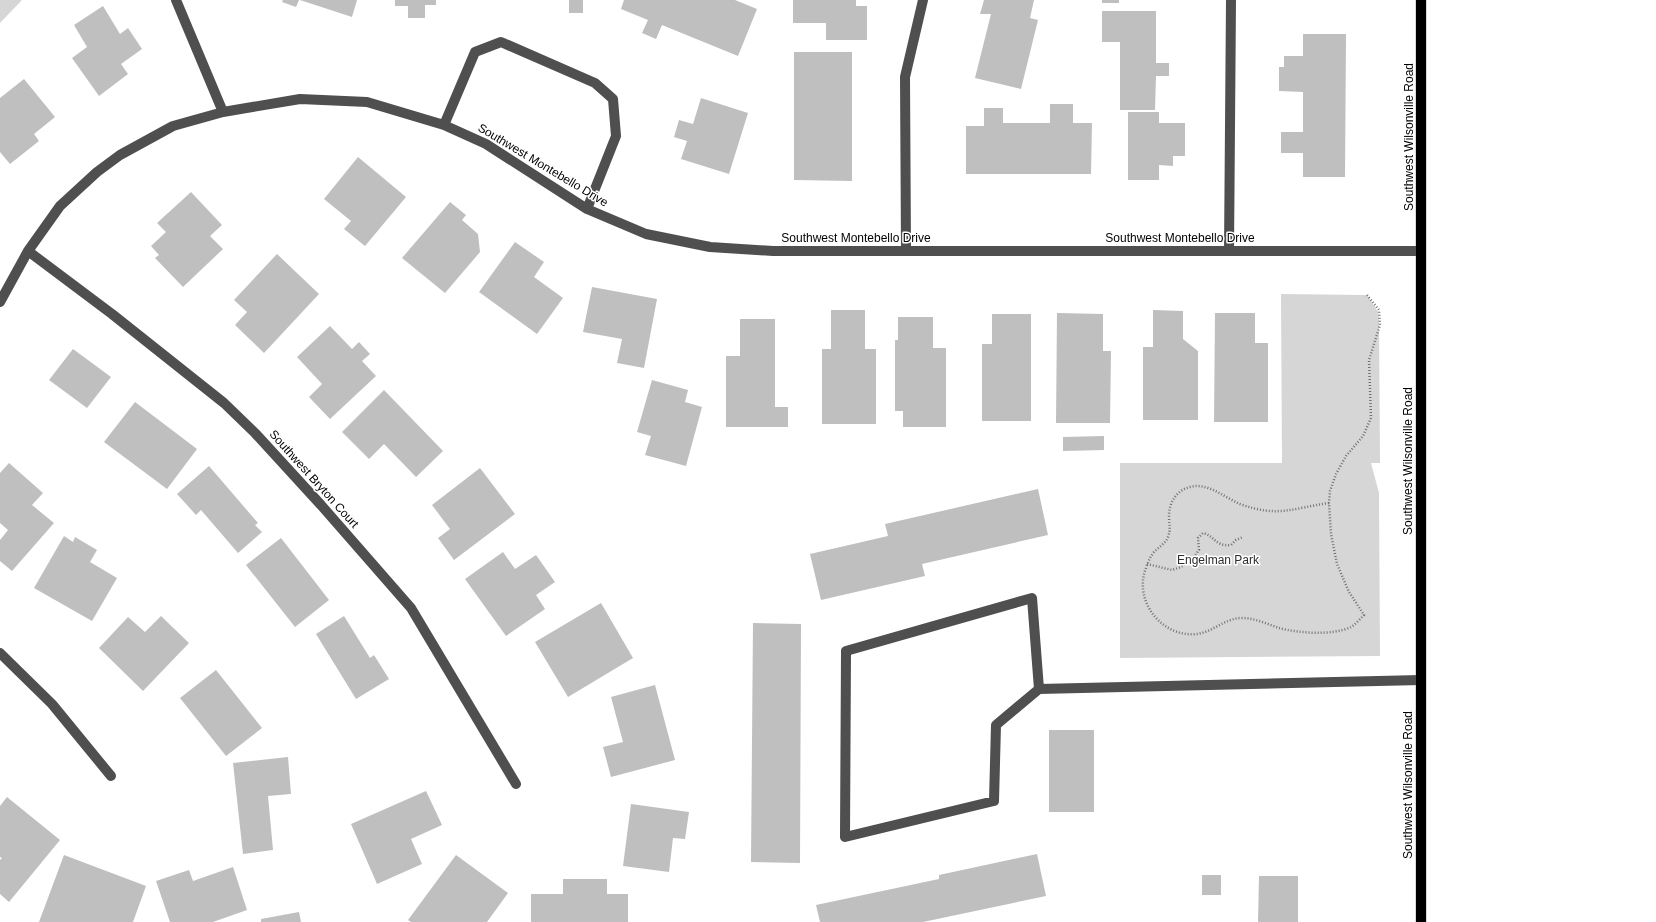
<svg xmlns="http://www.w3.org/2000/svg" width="1656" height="922" viewBox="0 0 1656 922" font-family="Helvetica,sans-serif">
  <rect width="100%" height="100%" fill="#fff"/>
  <path fill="#d6d6d6" d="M 0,0 L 22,0 L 0,23 Z
    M 1281,294 L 1367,295 L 1378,312 L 1379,320 L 1380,463 L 1371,463 L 1379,493 L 1380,656 L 1120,658 L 1120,463 L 1282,463 Z"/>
  <path fill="#bfbfbf" d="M 283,0 L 299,0 L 296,7 L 282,2 Z
    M 300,0 L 357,0 L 352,17 Z
    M 395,0 L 436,0 L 436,5 L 425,5 L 425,18 L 408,18 L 408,6 L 395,6 Z
    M 569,0 L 583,0 L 583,13 L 569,13 Z
    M 624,0 L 735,0 L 757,9 L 738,56 L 662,25 L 656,39 L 642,33 L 648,20 L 621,9 Z
    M 793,0 L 856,0 L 856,6 L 867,6 L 867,40 L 826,40 L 826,23 L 793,23 Z
    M 984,0 L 1034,0 L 1030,18 L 1038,20 L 1021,89 L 975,78 L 991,14 L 980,14 Z
    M 1102,0 L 1119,0 L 1119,3 L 1102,3 Z
    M 103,6 L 120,34 L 128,28 L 142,49 L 121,64 L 128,74 L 99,96 L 72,58 L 87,47 L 74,25 Z
    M 1102,11 L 1156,11 L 1156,63 L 1169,63 L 1169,76 L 1156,76 L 1155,110 L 1120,110 L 1120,42 L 1102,42 Z
    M 1303,34 L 1346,34 L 1345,177 L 1303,177 L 1303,153 L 1281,153 L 1281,132 L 1303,132 L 1303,92 L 1279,91 L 1279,67 L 1284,67 L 1284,56 L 1303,56 Z
    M 794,52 L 852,52 L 852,181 L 794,180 Z
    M 24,79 L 55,117 L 34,134 L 39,141 L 10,164 L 0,152 L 0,98 Z
    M 701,98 L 748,113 L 729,174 L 681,159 L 687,141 L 674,137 L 679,120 L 693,124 Z
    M 1050,104 L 1073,104 L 1073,123 L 1092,123 L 1091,174 L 966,174 L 966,126 L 984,126 L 984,108 L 1003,108 L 1003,123 L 1050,123 Z
    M 1128,112 L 1159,112 L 1159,123 L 1185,123 L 1185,156 L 1173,156 L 1173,166 L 1159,165 L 1159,180 L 1128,180 Z
    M 358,157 L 406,197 L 365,246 L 344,229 L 351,221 L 324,199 Z
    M 191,192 L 222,225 L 210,236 L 223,249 L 183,287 L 155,258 L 159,255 L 151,246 L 166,232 L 157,223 Z
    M 450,202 L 466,215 L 462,220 L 478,234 L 480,252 L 445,293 L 402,258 Z
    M 515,242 L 544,262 L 534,277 L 563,298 L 537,334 L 479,292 Z
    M 277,254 L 319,294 L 264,353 L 235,325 L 247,312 L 234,300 Z
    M 592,287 L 657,299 L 644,368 L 617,363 L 622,339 L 583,332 Z
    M 831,310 L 865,310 L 865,349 L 876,349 L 876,424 L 822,424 L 822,349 L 831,349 Z
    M 1153,310 L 1183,311 L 1183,339 L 1198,351 L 1198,420 L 1143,420 L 1143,347 L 1153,347 Z
    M 1057,313 L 1103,314 L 1103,351 L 1111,351 L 1110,423 L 1056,423 Z
    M 1215,313 L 1255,313 L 1255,343 L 1268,343 L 1268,422 L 1214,422 Z
    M 992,314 L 1031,314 L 1031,421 L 982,421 L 982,344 L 992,344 Z
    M 898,317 L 933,317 L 933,348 L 946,348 L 946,427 L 903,427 L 903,411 L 895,411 L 895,340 L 898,340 Z
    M 740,319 L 775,319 L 775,407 L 788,407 L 788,427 L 726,427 L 726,356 L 740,356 Z
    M 330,326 L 352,349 L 359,342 L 370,354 L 362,361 L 376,376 L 330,419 L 309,397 L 322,384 L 297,357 Z
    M 73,349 L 111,377 L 87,408 L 49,380 Z
    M 652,380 L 688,390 L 685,402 L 702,407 L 686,466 L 645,455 L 651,436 L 637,432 Z
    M 384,390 L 443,451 L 416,477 L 384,444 L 369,459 L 342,432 Z
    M 135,402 L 197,449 L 167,489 L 104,442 Z
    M 1104,436 L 1104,450 L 1063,451 L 1063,437 Z
    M 9,463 L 43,493 L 32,505 L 54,523 L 12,571 L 0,561 L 0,540 L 8,530 L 0,523 L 0,473 Z
    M 209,466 L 258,523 L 255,525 L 262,532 L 238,553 L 201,510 L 196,515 L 177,494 Z
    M 480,468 L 515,514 L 454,560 L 438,538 L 450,529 L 432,505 Z
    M 1038,489 L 1048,535 L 922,564 L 925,576 L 821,600 L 810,554 L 888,536 L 885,524 Z
    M 64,536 L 73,542 L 75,537 L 97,550 L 90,562 L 117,578 L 92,621 L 34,588 Z
    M 281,538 L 329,600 L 295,627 L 246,565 Z
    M 503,552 L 515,569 L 536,555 L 555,582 L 536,595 L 545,609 L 506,636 L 465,579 Z
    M 601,603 L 633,658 L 568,697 L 535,642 Z
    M 161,616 L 189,643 L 143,691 L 99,648 L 128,617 L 145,632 Z
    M 344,616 L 370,658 L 374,655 L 389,679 L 356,699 L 316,634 Z
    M 753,623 L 801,624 L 800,863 L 751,862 Z
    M 216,670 L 262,728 L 226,756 L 180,698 Z
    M 655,685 L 675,760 L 611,777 L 603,747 L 623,742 L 611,697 Z
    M 1049,730 L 1094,730 L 1094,812 L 1049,812 Z
    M 288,757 L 291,794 L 268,796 L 273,850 L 243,854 L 233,763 Z
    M 426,791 L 442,825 L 411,839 L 422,864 L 377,884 L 351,824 Z
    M 7,797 L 60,840 L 9,902 L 0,894 L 0,860 L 2,858 L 0,857 L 0,806 Z
    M 631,804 L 689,812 L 685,839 L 673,838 L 669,872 L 623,866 Z
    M 1037,854 L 1046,896 L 923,922 L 820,922 L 816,905 L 939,879 L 939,875 Z
    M 64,855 L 146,886 L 133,922 L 39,922 Z
    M 456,855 L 508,893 L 487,922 L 411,922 L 408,920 Z
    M 233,867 L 247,910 L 213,922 L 170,922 L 156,881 L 189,870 L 193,881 Z
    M 1202,875 L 1221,875 L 1221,895 L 1202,895 Z
    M 1259,876 L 1298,876 L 1298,922 L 1258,922 Z
    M 563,879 L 607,879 L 607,894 L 628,894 L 628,922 L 531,922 L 531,894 L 563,894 Z
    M 299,912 L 301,922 L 261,922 L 261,919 Z"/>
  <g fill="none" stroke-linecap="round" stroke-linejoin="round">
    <defs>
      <path id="major" d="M 1421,922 L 1421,0"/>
    </defs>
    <use href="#major" stroke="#dbdbdb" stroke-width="12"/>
    <path stroke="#717171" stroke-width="2.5" stroke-dasharray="1 2" stroke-linecap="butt" d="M 1329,503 C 1293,508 1278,518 1240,504 C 1225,498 1208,482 1190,487 C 1177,490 1169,502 1169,516 C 1169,524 1171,529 1168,537 C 1166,543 1159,547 1154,552 C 1150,557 1148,562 1146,568 C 1133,601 1162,638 1197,634 C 1213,632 1225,618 1242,618 C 1255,618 1267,624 1279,628 C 1298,633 1332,636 1351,627 C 1356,624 1360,619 1364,615 L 1349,592 L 1337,564 L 1331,534 L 1329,503 L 1330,491 L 1336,474 L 1346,456 L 1363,436 L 1371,418 L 1369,360 L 1380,325 L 1379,310 L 1367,295
      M 1147,564 L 1172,570 L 1181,567 L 1194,557 L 1199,550 L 1198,538 L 1203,533 C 1214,535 1215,547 1231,545 L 1236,540 L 1243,537"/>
    <path stroke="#4f4f4f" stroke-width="10" d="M 176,0 L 223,112
      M 444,125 L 475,52 L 501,42 L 595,83 L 613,99 L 616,136 L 587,209
      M 28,251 L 112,314 L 224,403 L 255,433 L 321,505 L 411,608 L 516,784
      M 906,251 L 905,77 L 923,0
      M 1229,251 L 1231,0
      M 0,302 L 28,251 L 60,206 L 97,172 L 120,155 L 173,126 L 223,112 L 300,99 L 367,102 L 444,125 L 486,144 L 587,209 L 646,234 L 710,247 L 773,251 L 1421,251
      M 0,653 L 52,704 L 111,776
      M 1039,689 L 996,725 L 994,801 L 845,837 L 846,651 L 1032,598 L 1039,689 L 1421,680"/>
    <use href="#major" stroke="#000" stroke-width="10"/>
  </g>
  <g text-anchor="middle" stroke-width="3" stroke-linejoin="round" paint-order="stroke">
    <g font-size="12" fill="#000" stroke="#fff">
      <text transform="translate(1409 137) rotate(-90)" y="4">Southwest Wilsonville Road</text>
      <text transform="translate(543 165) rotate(31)" y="4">Southwest Montebello Drive</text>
      <text x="856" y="242">Southwest Montebello Drive</text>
      <text x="1180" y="242">Southwest Montebello Drive</text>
      <text transform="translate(1408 461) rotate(-90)" y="4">Southwest Wilsonville Road</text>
      <text transform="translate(314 479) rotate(48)" y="4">Southwest Bryton Court</text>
      <text transform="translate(1408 785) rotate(-90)" y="4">Southwest Wilsonville Road</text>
    </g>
    <g font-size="12" fill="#2d2d2d" stroke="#fff">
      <text x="1218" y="564">Engelman Park</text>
    </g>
  </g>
</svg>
